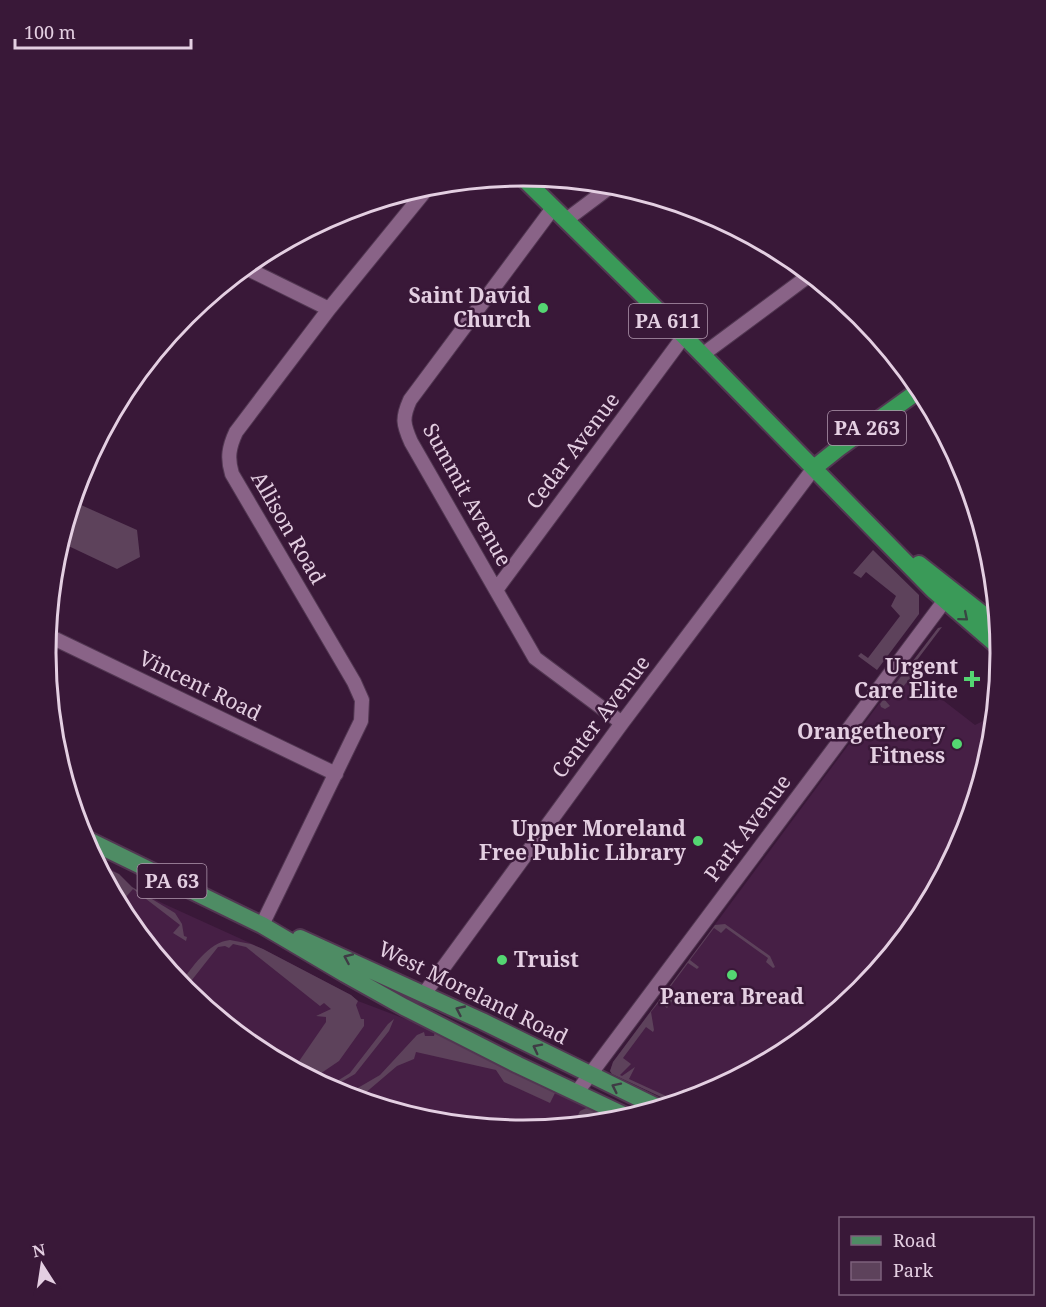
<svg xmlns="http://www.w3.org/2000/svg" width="1046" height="1307" viewBox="0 0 1046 1307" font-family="'Noto Serif',serif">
  <rect width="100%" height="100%" fill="#391838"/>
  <path fill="#461f45" d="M 904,670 L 975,725 L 995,715 L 992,747 L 964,837 L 920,919 L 861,992 L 788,1051 L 706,1095 L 676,1104 L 612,1074 L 610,1071 L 613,1062 Z
    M 93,857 L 119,874 L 132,887 L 162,903 L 263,949 L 351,995 L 358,1001 L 445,1034 L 624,1120 L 616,1122 L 523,1131 L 429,1122 L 340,1095 L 257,1051 L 185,991 L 125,919 Z"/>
  <path fill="#5d425b" d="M 72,501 L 137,530 L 140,557 L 117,569 L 60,542 Z
    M 873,550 L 919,595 L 919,614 L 877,670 L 858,656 L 861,653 L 868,658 L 900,616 L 891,606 L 896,596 L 866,572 L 861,578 L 853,573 Z
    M 942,627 L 911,668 L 919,675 L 912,676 L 902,688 L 895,683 L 884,699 L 890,706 L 885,709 L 881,707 L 880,704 L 938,628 Z
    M 99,865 L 119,874 L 132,887 L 175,913 L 182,924 L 184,936 L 187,937 L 186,941 L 173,933 L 180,925 L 133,889 L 126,897 L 117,891 L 113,896 L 97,866 Z
    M 725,924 L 770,956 L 775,967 L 773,968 L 766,962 L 768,958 L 726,928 L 721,933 L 714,928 L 690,960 L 699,967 L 697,969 L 688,963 L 665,994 L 673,1000 L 667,1008 L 659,1002 L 651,1012 L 654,1030 L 653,1032 L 646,1027 L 623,1058 L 631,1064 L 620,1075 L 622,1076 L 635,1067 L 629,1079 L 677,1101 L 683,1089 L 691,1093 L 695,1098 L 676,1104 L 612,1074 L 610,1071 L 613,1062 L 715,925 Z
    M 230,940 L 251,944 L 263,949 L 351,995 L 358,1001 L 356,1005 L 361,1019 L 364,1019 L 364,1026 L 339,1061 L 311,1080 L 293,1070 L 326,1022 L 326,1017 L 316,1016 L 331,1009 L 324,1003 L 320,1006 L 246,947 L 233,944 L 229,948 L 225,946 L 218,947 L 184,990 L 179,985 C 192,968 208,942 230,940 Z
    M 394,1019 L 389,1031 L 355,1074 L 329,1089 L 326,1088 L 350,1073 L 388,1024 Z
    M 435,1031 L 553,1086 L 551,1090 L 555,1093 L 550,1103 L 504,1082 L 496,1070 L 416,1052 L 414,1059 L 397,1066 L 357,1100 L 344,1096 L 380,1075 L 417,1035 L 424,1032 L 425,1036 L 434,1036 Z
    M 593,1105 L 624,1120 L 594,1125 L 590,1123 L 589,1125 L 572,1127 L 580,1111 Z"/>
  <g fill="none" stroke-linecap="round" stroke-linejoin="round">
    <defs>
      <path id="minor" d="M 553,208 L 410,400 C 402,418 403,424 411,442 L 535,658 L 622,723
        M 566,220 L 614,184
        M 244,267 L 329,309
        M 702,355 L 811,274
        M 496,590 L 684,336
        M 47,635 L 336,774
        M 262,925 L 361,721 L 362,700 L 354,682 L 232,474 C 227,458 229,447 236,432 L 329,309 L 430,185
        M 424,994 L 622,723 L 814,468
        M 577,1092 L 951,592"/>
      <path id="primary" d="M 82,837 L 262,925 L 345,974 L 404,1007 L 518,1065 L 630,1118
        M 300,938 L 482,1021 L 661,1109"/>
      <path id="trunk" d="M 521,176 L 684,336 L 933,590 L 1000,648
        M 814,468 L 839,448 L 921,389
        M 919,564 L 998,626"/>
    </defs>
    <use href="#minor" stroke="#523752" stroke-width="16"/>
    <use href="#primary" stroke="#523752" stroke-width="20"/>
    <use href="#trunk" stroke="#523752" stroke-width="20"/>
    <use href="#minor" stroke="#896387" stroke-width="14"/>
    <use href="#primary" stroke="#4e8c64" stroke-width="16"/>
    <use href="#trunk" stroke="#3a9a58" stroke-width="16"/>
  </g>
  <defs><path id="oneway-chevron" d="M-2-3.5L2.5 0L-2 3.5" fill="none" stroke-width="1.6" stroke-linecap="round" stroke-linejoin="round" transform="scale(1.5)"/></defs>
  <use stroke="#394643" href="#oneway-chevron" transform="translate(964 617) rotate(40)"/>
  <g stroke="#3f3b45">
    <use href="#oneway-chevron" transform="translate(348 958) rotate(-156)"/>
    <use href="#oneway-chevron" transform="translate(460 1010) rotate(-155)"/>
    <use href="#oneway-chevron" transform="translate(537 1048) rotate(-153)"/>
    <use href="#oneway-chevron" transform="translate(616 1087) rotate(-154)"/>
  </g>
  <g fill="#54d672" stroke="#391838" stroke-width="2">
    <circle cx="543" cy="308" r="6"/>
    <path d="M969 670h6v6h6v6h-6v6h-6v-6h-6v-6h6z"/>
    <circle cx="957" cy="744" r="6"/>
    <circle cx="698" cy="841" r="6"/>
    <circle cx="502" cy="960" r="6"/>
    <circle cx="732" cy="975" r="6"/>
  </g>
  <g text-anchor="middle" stroke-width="5" stroke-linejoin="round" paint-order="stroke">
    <g fill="#391838" stroke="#b198af" stroke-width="1.5">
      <rect x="629" y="304" width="78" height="34" rx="4.5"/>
      <rect x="828" y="411" width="78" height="34" rx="4.5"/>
      <rect x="137.5" y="864" width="69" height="34" rx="4.5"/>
    </g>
    <g font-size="20" font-weight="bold" fill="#e4cfe2">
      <text x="668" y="328">PA 611</text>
      <text x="867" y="435">PA 263</text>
      <text x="172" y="888">PA 63</text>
    </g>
    <g font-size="21" font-weight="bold" fill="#e4cfe2" stroke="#391838" text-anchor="end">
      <text x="531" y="303">Saint David<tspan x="531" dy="24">Church</tspan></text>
      <text x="958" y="674">Urgent<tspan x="958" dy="24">Care Elite</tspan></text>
      <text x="945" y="739">Orangetheory<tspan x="945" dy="24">Fitness</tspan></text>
      <text x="686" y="836">Upper Moreland<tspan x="686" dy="24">Free Public Library</tspan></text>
      <text x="514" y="967" text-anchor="start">Truist</text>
      <text x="732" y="1004" text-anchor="middle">Panera Bread</text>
    </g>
    <g font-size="21" fill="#e4cfe2" stroke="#391838">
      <text transform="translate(573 451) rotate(-53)" y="7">Cedar Avenue</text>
      <text transform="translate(467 495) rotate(61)" y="7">Summit Avenue</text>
      <text transform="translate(288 528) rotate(60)" y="7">Allison Road</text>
      <text transform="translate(200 686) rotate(26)" y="7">Vincent Road</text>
      <text transform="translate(601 717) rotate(-53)" y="7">Center Avenue</text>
      <text transform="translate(748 828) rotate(-53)" y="7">Park Avenue</text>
      <text transform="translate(473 993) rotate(26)" y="7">West Moreland Road</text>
    </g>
  </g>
  <path d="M0 0H1046V1307H0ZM56 653a467 467 0 1 1 934 0a467 467 0 1 1-934 0Z" fill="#391838" fill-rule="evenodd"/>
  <path fill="none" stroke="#e4cfe2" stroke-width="3" d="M56 653a467 467 0 1 1 934 0a467 467 0 1 1-934 0Z"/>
  <rect x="839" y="1217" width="195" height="78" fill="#391838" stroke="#7d617c" stroke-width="1.5"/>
  <rect x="851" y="1236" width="30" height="9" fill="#4e8c64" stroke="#7d617c" stroke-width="1.5"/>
  <text x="893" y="1247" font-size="18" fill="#e4cfe2">Road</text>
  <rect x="851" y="1262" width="30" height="18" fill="#5d425b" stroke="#7d617c" stroke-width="1.5"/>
  <text x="893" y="1277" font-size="18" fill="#e4cfe2">Park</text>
  <g transform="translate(42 1265) rotate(348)" stroke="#391838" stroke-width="4.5" paint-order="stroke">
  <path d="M0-4.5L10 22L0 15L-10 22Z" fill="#e4cfe2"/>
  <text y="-9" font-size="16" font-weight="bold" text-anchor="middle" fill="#e4cfe2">N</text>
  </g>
  <path d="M15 39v9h176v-9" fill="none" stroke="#e4cfe2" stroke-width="3"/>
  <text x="24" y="39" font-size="18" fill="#e4cfe2" stroke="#391838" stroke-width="4.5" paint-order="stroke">100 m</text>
</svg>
